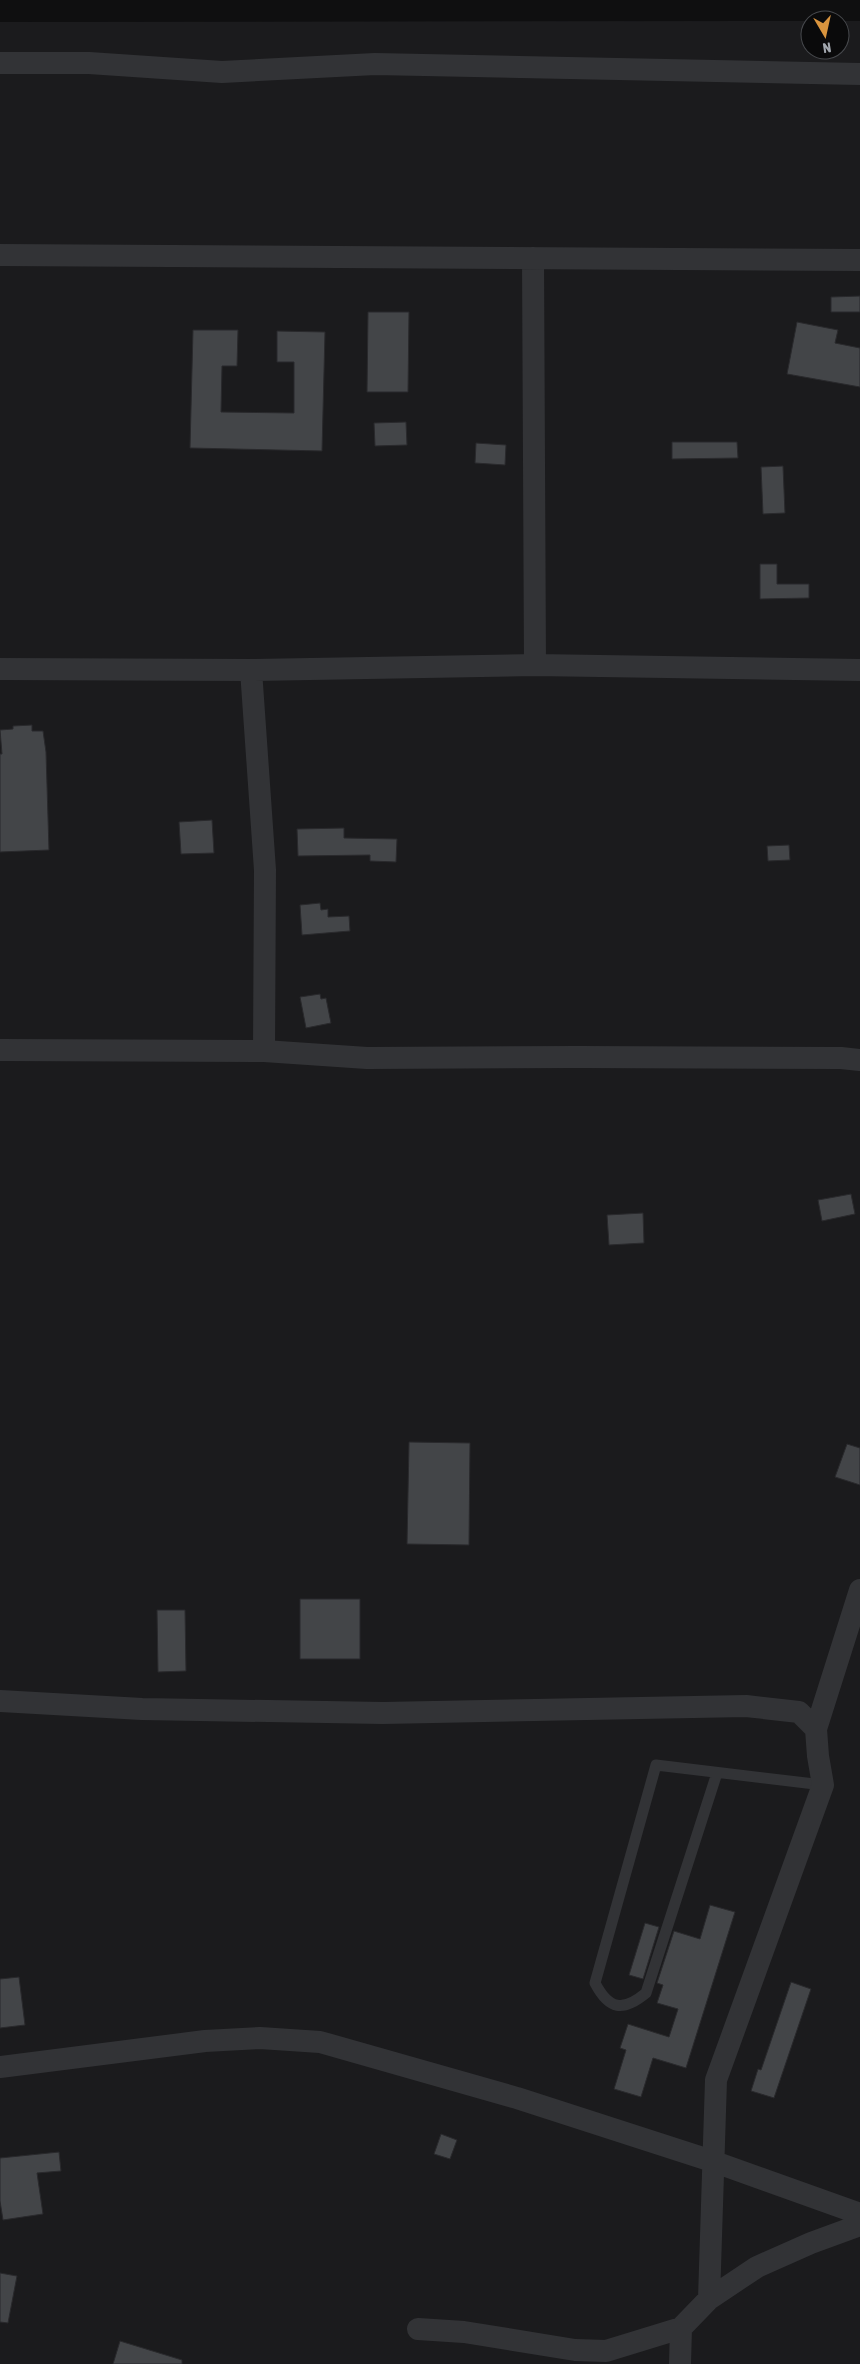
<svg xmlns="http://www.w3.org/2000/svg" width="860" height="2364" viewBox="0 0 860 2364" font-family="'Asap Condensed',sans-serif">
  <rect width="100%" height="100%" fill="#0f0f10"/>
  <path fill="#1b1b1d" d="M 810,21 L 810,50 L 840,50 L 840,21 L 860,21 L 860,2364 L 0,2364 L 0,22 Z"/>
  <path fill="#434548" stroke="#29292c" d="M 860,296 L 860,312 L 831,312 L 831,297 Z
    M 368,312 L 409,312 L 408,392 L 367,392 Z
    M 797,322 L 838,330 L 835,343 L 860,348 L 860,387 L 787,374 Z
    M 193,330 L 238,330 L 237,366 L 222,366 L 221,412 L 294,413 L 294,362 L 277,362 L 277,331 L 325,332 L 322,451 L 190,448 Z
    M 406,422 L 407,445 L 375,446 L 374,423 Z
    M 672,442 L 737,442 L 738,458 L 672,459 Z
    M 476,443 L 506,445 L 505,465 L 475,463 Z
    M 783,466 L 785,513 L 763,514 L 761,467 Z
    M 760,564 L 777,564 L 777,584 L 809,584 L 809,598 L 760,599 Z
    M 32,725 L 32,731 L 43,731 L 46,752 L 49,850 L 0,852 L 0,754 L 2,754 L 0,730 L 13,729 L 13,726 Z
    M 212,820 L 214,853 L 181,854 L 179,822 Z
    M 344,828 L 344,838 L 397,839 L 396,862 L 370,861 L 370,855 L 298,856 L 297,829 Z
    M 789,845 L 790,860 L 768,861 L 767,846 Z
    M 320,903 L 321,910 L 328,909 L 328,917 L 349,916 L 350,931 L 302,935 L 300,905 Z
    M 320,994 L 321,999 L 326,998 L 331,1023 L 306,1028 L 300,997 Z
    M 851,1194 L 855,1214 L 822,1221 L 818,1200 Z
    M 643,1213 L 644,1243 L 609,1245 L 607,1215 Z
    M 409,1442 L 470,1443 L 469,1545 L 407,1544 Z
    M 847,1444 L 860,1448 L 860,1485 L 835,1477 Z
    M 300,1599 L 360,1599 L 360,1659 L 300,1659 Z
    M 157,1610 L 185,1610 L 186,1671 L 158,1672 Z
    M 710,1905 L 735,1912 L 686,2068 L 653,2058 L 641,2097 L 614,2089 L 626,2050 L 620,2048 L 628,2024 L 669,2037 L 678,2009 L 657,2003 L 663,1985 L 657,1983 L 674,1931 L 700,1939 Z
    M 645,1923 L 659,1927 L 643,1979 L 629,1975 Z
    M 19,1977 L 25,2025 L 0,2028 L 0,1979 Z
    M 791,1982 L 811,1989 L 774,2098 L 751,2091 L 758,2069 L 761,2070 Z
    M 441,2134 L 457,2140 L 450,2159 L 434,2154 Z
    M 59,2152 L 61,2171 L 37,2173 L 43,2214 L 3,2220 L 0,2201 L 0,2158 Z
    M 0,2273 L 17,2276 L 8,2323 L 0,2322 Z
    M 120,2341 L 182,2360 L 182,2364 L 113,2364 Z"/>
  <g fill="none" stroke-linecap="round" stroke-linejoin="round">
    <path stroke="#323336" stroke-width="11" d="M 717,1773 L 646,1993 C 623,2012 609,2010 595,1983 L 656,1765 L 823,1785"/>
    <path stroke="#323336" stroke-width="22" d="M 0,63 L 89,63 L 222,72 L 375,64 L 860,74
      M 0,255 L 860,260
      M 533,258 L 535,665
      M 0,669 L 251,670 L 535,665 L 860,670
      M 251,670 L 265,870 L 264,1051
      M 0,1050 L 264,1051 L 367,1058 L 578,1057 L 841,1058 L 860,1060
      M 0,1701 L 142,1709 L 383,1713 L 746,1706 L 799,1712 L 816,1729 L 818,1756 L 823,1785 L 716,2080 L 709,2299
      M 816,1729 L 860,1590
      M 0,2067 L 205,2041 L 260,2038 L 320,2042 L 517,2098 L 712,2161 L 860,2214
      M 418,2329 L 464,2332 L 575,2350 L 606,2351 L 681,2328 L 709,2299 L 757,2267 L 811,2243 L 860,2225
      M 680,2364 L 681,2328"/>
  </g>
  <g transform="translate(825 35) rotate(171)"><circle r="24" fill="#0a0a0b" stroke="#47494d"/>
  <path d="M0-4L9 19L0 12L-9 19Z" fill="#d9943e"/>
  <text y="-8" font-size="14" font-weight="bold" text-anchor="middle" fill="#a2a7af">N</text>
  </g>
</svg>
